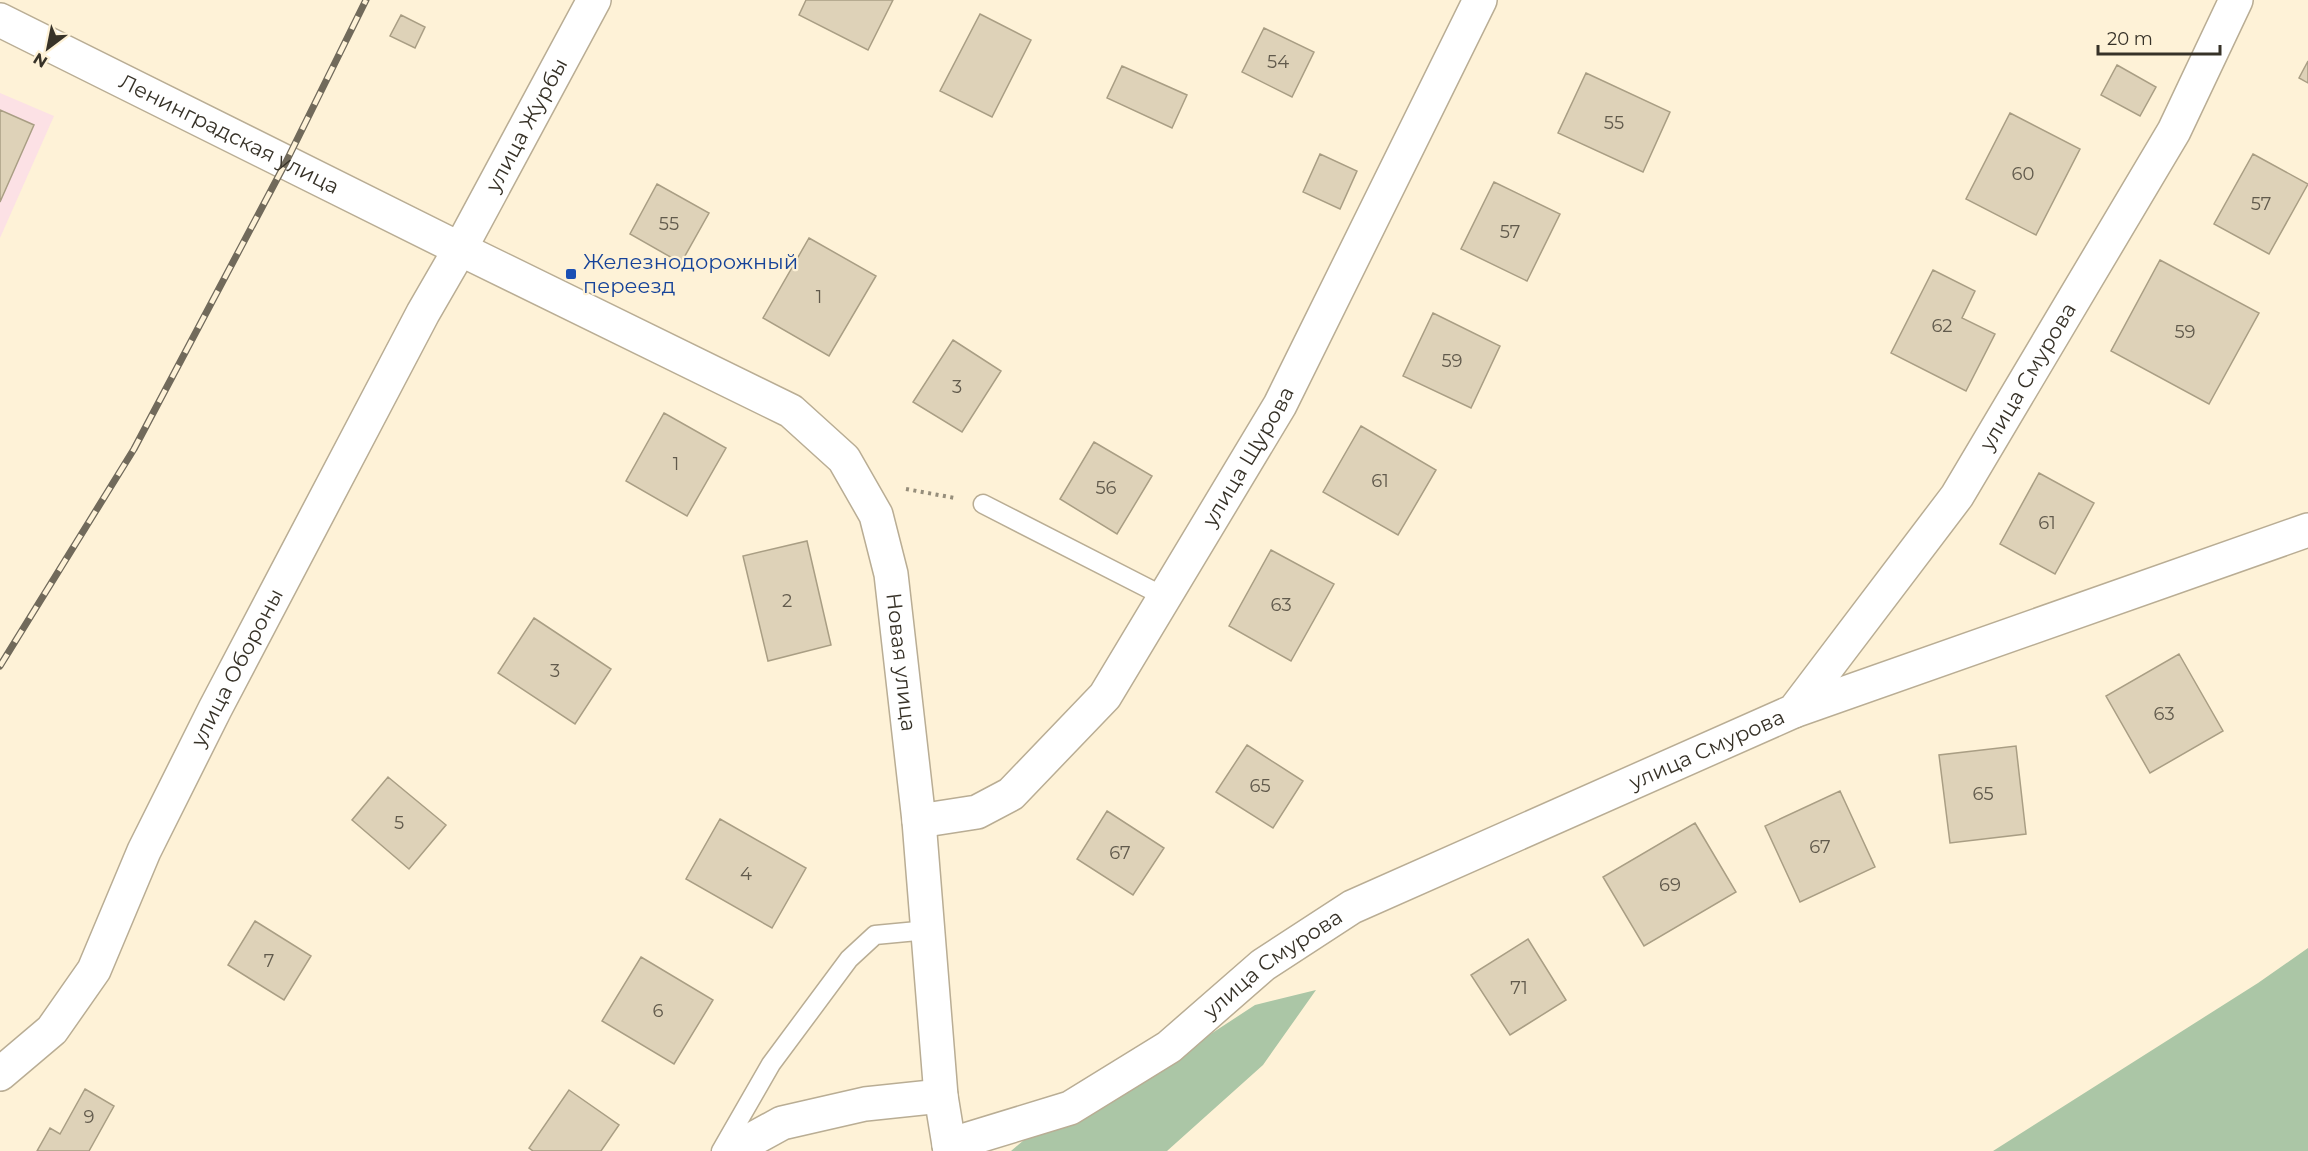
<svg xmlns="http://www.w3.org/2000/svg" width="2308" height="1151" viewBox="0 0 2308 1151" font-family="Montserrat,sans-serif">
  <rect width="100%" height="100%" fill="#fef2d7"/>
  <path fill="#fce1e5" d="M 0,93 L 54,116 L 0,238 Z"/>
  <path fill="#abc6a6" d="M 2308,948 L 2308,1151 L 1993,1151 L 2258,983 Z
    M 1316,990 L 1263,1065 L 1167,1151 L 1011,1151 L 1024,1140 L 1087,1115 L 1255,1005 Z"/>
  <path fill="#ded2b8" stroke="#a99e84" stroke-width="1.5" d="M 806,0 L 893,0 L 868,50 L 799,15 Z
    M 980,14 L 1031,40 L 992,117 L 940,91 Z
    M 401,15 L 425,27 L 415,48 L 390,36 Z
    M 1264,28 L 1314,52 L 1292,97 L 1242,72 Z
    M 2308,61 L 2308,83 L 2299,78 Z
    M 2117,65 L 2156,87 L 2140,116 L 2101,95 Z
    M 1122,66 L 1187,95 L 1172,128 L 1107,98 Z
    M 1586,73 L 1670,112 L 1643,172 L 1558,133 Z
    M 0,110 L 34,125 L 0,202 Z
    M 2010,113 L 2080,149 L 2036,235 L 1966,199 Z
    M 1320,154 L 1357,171 L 1340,209 L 1303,192 Z
    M 2253,154 L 2308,184 L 2269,254 L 2214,224 Z
    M 1494,182 L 1560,214 L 1527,281 L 1461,249 Z
    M 657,184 L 709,213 L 681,263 L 630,234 Z
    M 809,238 L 876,276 L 829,356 L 763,318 Z
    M 2160,260 L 2259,313 L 2209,404 L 2111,351 Z
    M 1933,270 L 1975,291 L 1962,318 L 1995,334 L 1966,391 L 1891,353 Z
    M 1433,313 L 1500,346 L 1471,408 L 1403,376 Z
    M 953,340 L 1001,371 L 962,432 L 913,402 Z
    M 664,413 L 726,448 L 687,516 L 626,481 Z
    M 1361,426 L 1436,470 L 1398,535 L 1323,492 Z
    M 1094,442 L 1152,476 L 1117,534 L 1060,499 Z
    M 2039,473 L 2094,503 L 2055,574 L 2000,544 Z
    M 807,541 L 831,645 L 768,661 L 743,556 Z
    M 1271,550 L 1334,584 L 1291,661 L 1229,626 Z
    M 534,618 L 611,669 L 575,724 L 498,673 Z
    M 2179,654 L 2223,731 L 2150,773 L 2106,696 Z
    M 1247,745 L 1303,781 L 1273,828 L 1216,792 Z
    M 2016,746 L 2026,834 L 1950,843 L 1939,755 Z
    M 388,777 L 446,825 L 409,869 L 352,820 Z
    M 1840,791 L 1875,867 L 1800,902 L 1765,826 Z
    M 1107,811 L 1164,848 L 1133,895 L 1077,859 Z
    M 720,819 L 806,868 L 772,928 L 686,879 Z
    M 1695,823 L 1736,892 L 1644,946 L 1603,877 Z
    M 255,921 L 311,956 L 284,1000 L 228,965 Z
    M 1528,939 L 1566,1000 L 1510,1035 L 1471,975 Z
    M 641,957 L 713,1000 L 674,1064 L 602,1021 Z
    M 85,1089 L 114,1106 L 89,1151 L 37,1151 L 50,1128 L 60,1134 Z
    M 569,1090 L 619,1125 L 601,1151 L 533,1151 L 529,1148 Z"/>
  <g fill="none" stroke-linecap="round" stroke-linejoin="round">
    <defs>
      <path id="service" d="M 983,504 L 1165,597
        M 721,1151 L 771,1064 L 849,959 L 875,935 L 928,930"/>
      <g id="minor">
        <path id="s1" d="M 460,249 L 594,0"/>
        <path d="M 1794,711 L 2308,530"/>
        <path id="s2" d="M 919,821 L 977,812 L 1011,794 L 1105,696 L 1280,405 L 1480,0"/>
        <path id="s3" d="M 949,1145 L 1070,1108 L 1169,1047 L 1263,965 L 1352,907 L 1794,711 L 1957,496 L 2174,131 L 2236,0"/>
        <path d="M 731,1151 L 782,1123 L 865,1104 L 941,1096"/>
      </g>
      <g id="tertiary">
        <path id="s4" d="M 0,20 L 460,249 L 791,411 L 844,459 L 876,515 L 891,574 L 919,821 L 941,1096 L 950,1151"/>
        <path id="s5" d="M 0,1074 L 52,1030 L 94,970 L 144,851 L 215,709 L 423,313 L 460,249"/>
      </g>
    </defs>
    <use href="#service" stroke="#b9ad94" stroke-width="21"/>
    <use href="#minor" stroke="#b9ad94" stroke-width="36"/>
    <use href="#tertiary" stroke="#b9ad94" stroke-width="36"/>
    <path stroke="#968e7b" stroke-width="4" stroke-dasharray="3 4.5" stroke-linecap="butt" d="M 906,489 L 955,498"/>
    <use href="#service" stroke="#fff" stroke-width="18"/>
    <use href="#minor" stroke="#fff" stroke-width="33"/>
    <use href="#tertiary" stroke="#fff" stroke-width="33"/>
    <defs>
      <path id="rail" d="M 0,666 L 134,449 L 286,162 L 366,0"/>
    </defs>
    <use href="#rail" stroke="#716a5b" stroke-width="7"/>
    <use href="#rail" stroke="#fef2d7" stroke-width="4.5" stroke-dasharray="14" stroke-linecap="butt"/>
  </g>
  <rect fill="#1a4fb4" stroke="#fef2d7" stroke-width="2" x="565" y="268" width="12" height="12" rx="3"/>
  <g text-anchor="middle" stroke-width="4.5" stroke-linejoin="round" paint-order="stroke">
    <g font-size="18" fill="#615a4c">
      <text x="1278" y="68">54</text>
      <text x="1614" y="129">55</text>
      <text x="2023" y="180">60</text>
      <text x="2261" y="210">57</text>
      <text x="669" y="230">55</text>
      <text x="1510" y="238">57</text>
      <text x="819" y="303">1</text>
      <text x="1942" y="332">62</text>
      <text x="2185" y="338">59</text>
      <text x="1452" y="367">59</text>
      <text x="957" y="393">3</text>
      <text x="676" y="470">1</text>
      <text x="1380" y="487">61</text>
      <text x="1106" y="494">56</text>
      <text x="2047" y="529">61</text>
      <text x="787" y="607">2</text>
      <text x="1281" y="611">63</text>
      <text x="555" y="677">3</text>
      <text x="2164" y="720">63</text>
      <text x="1260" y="792">65</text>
      <text x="1983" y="800">65</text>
      <text x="399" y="829">5</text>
      <text x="1820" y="853">67</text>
      <text x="1120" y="859">67</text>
      <text x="746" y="880">4</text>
      <text x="1670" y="891">69</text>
      <text x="269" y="967">7</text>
      <text x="1519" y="994">71</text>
      <text x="658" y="1017">6</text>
      <text x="89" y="1123">9</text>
    </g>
    <g font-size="21" fill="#373228" stroke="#fef2d7">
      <text dy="7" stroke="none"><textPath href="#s1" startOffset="141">улица Журбы</textPath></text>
      <text dy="7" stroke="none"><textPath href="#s4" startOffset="256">Ленинградская улица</textPath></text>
      <text dy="7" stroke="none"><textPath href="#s3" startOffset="1366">улица Смурова</textPath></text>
      <text dy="7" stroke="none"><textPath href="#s2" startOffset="512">улица Щурова</textPath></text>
      <text dy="7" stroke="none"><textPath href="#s4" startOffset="1168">Новая улица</textPath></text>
      <text dy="7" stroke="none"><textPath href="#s5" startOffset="476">улица Обороны</textPath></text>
      <text dy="7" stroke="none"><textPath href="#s3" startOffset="862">улица Смурова</textPath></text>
      <text dy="7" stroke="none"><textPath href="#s3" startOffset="376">улица Смурова</textPath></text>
    </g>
    <g font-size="21" fill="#164399" stroke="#fef2d7" text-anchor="start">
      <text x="583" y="269">Железнодорожный<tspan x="583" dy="24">переезд</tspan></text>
    </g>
  </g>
  <g transform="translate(48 48) rotate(212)" stroke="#fef2d7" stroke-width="4.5" paint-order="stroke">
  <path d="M0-4.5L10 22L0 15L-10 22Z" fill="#373228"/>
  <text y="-9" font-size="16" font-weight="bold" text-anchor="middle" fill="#373228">N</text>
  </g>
  <path d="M2098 45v9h122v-9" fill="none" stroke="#373228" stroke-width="3"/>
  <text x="2107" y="45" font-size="18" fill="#373228" stroke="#fef2d7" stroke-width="4.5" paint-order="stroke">20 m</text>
</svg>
